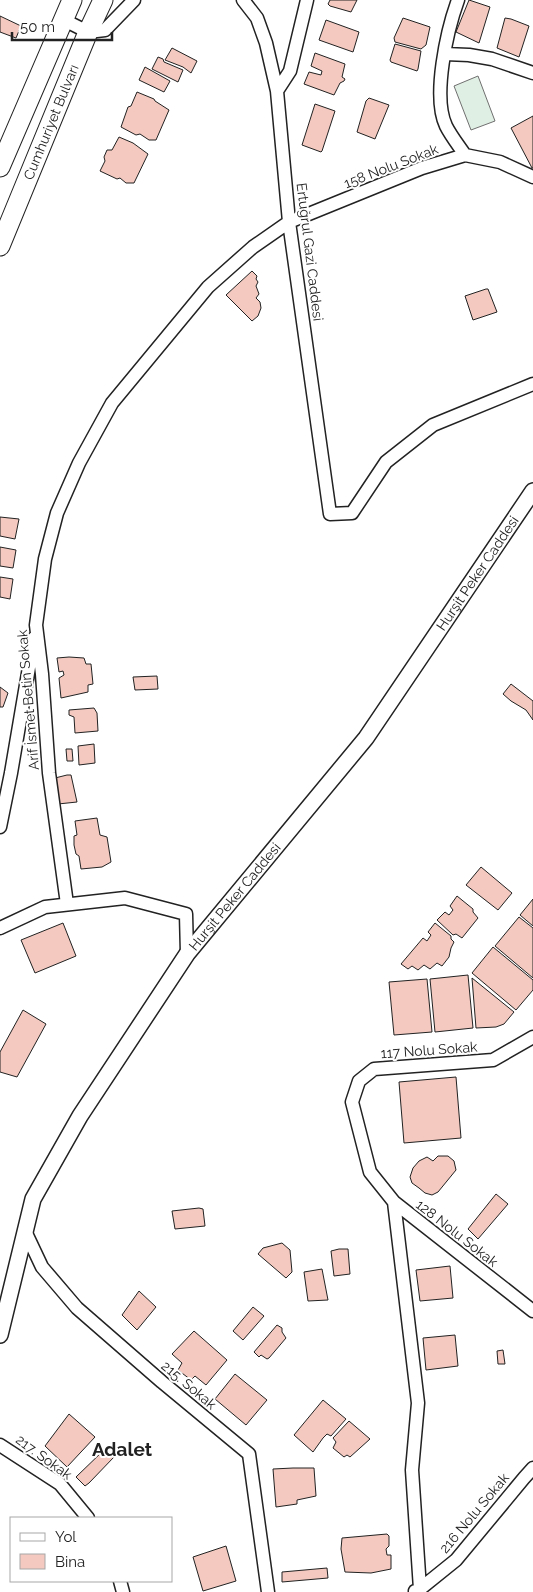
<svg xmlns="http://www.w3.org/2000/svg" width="533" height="1592" viewBox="0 0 533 1592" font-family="Raleway,sans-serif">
  <rect width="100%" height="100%" fill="#fff"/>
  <path fill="#e0efe3" stroke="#6f6f6f" d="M 478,76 L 495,121 L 471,130 L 454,86 Z"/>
  <path fill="#f3c9c0" stroke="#222" d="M 330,0 L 357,0 L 351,12 L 330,6 L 328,4 Z
    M 469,0 L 490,7 L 479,43 L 456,32 Z
    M 0,16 L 21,26 L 16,38 L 0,32 Z
    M 403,18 L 430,27 L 426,45 L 421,49 L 395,42 L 394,38 Z
    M 505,18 L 511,19 L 529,26 L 519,57 L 497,48 Z
    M 326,20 L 359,32 L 353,52 L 319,40 Z
    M 395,44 L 421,51 L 418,69 L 417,71 L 391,62 L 390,60 Z
    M 172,48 L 197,61 L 191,73 L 183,67 L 165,60 Z
    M 315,53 L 345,64 L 342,77 L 345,79 L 344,81 L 340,83 L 334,95 L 304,84 L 309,72 L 321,75 L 322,71 L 311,66 Z
    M 158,57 L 163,59 L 164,62 L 183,70 L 178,82 L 152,69 Z
    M 145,67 L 170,81 L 164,92 L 139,80 Z
    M 137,92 L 154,99 L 155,101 L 169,110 L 156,140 L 149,140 L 140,134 L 136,135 L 121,127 L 128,107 L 131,106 Z
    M 369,98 L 389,105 L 375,139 L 357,132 L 366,101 Z
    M 315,104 L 335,111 L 322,151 L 321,152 L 302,145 Z
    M 533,116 L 533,168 L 532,168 L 511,128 Z
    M 119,137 L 133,143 L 148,154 L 134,183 L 126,183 L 120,178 L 117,179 L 100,171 L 105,161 L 104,157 L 107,150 L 112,150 Z
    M 252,271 L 257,276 L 256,279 L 258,282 L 256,286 L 259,294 L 256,298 L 260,302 L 261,308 L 258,316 L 252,321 L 226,295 Z
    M 486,289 L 488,289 L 497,312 L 473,320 L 465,296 Z
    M 0,517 L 19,519 L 15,539 L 0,536 Z
    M 0,547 L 16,550 L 13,568 L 0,566 Z
    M 0,577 L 13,579 L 10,599 L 0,597 Z
    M 69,657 L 84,658 L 86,664 L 91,664 L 93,684 L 88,685 L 88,692 L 61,698 L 59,678 L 64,675 L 63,671 L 59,672 L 57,658 Z
    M 157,676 L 158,689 L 135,690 L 133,677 Z
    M 511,684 L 533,701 L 533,720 L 526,710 L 511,701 L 503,694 Z
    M 0,687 L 8,693 L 3,707 L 0,707 Z
    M 94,708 L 97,713 L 98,731 L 75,733 L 74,717 L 69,715 L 69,710 Z
    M 94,744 L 95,763 L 79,765 L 78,746 Z
    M 66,749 L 72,749 L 73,761 L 67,761 Z
    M 67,775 L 71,775 L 77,802 L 58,804 L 55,778 Z
    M 97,818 L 100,835 L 107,837 L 111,862 L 102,867 L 81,869 L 79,856 L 76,854 L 74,845 L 74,836 L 77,835 L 75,821 Z
    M 481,867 L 512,893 L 498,910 L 466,885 Z
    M 457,896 L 473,909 L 473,912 L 478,918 L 462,938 L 456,934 L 453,935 L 437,920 L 445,912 L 449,915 L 453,910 L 450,906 Z
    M 533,899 L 533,926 L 520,915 Z
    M 519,917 L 533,928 L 533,978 L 495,946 Z
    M 63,923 L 76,956 L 35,973 L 21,940 Z
    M 435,923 L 451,936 L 451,939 L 454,942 L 451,948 L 449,957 L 442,966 L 437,963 L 430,969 L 424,965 L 418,970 L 412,966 L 408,969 L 401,964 L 423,938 L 427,941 L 431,935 L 428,932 Z
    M 493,947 L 533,980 L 533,990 L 516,1010 L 472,973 Z
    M 468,975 L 473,1028 L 435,1032 L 430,979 Z
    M 472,978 L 514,1012 L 504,1024 L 496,1027 L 476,1028 Z
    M 427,979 L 432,1032 L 394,1035 L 389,982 Z
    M 23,1010 L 46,1024 L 17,1077 L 0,1072 L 0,1052 Z
    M 456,1077 L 461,1138 L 404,1143 L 399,1082 Z
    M 438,1156 L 448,1156 L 454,1161 L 456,1170 L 438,1192 L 432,1195 L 425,1193 L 419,1188 L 412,1183 L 410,1177 L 413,1168 L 419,1161 L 427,1157 L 433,1161 Z
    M 496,1194 L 508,1204 L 478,1239 L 468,1229 Z
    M 199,1208 L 203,1209 L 205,1226 L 175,1229 L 172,1211 Z
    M 282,1243 L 290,1250 L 292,1272 L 286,1278 L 258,1254 L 263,1248 Z
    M 339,1249 L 348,1249 L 350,1274 L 334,1276 L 331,1251 Z
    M 450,1266 L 453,1298 L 420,1301 L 416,1270 Z
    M 322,1269 L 328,1300 L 308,1301 L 304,1272 Z
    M 139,1291 L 156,1307 L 137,1330 L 122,1315 Z
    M 253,1307 L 264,1316 L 243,1340 L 233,1331 Z
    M 277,1325 L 282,1328 L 282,1332 L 286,1338 L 269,1358 L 267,1359 L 261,1355 L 259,1357 L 254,1352 Z
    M 194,1331 L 227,1360 L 206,1385 L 195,1376 L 191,1380 L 178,1370 L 182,1363 L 172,1354 Z
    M 455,1335 L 458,1366 L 426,1370 L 423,1338 Z
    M 503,1350 L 505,1364 L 498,1364 L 497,1351 Z
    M 235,1374 L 267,1400 L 246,1425 L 215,1399 Z
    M 323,1400 L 346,1419 L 331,1436 L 327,1434 L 323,1438 L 313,1452 L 294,1435 Z
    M 69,1414 L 95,1437 L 67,1467 L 45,1446 Z
    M 349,1421 L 370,1439 L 350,1457 L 347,1455 L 344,1457 L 333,1448 L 336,1442 L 333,1438 Z
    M 105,1449 L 114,1457 L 89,1483 L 85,1486 L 76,1477 Z
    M 293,1468 L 314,1468 L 316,1496 L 297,1500 L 297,1504 L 276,1507 L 273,1469 Z
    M 387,1534 L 389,1536 L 389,1546 L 386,1549 L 387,1555 L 391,1555 L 391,1569 L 371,1573 L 345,1572 L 341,1549 L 342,1538 Z
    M 226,1546 L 236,1581 L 203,1591 L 193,1557 Z
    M 327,1568 L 328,1578 L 282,1582 L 282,1572 Z"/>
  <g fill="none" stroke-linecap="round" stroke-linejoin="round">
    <defs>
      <path id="minor" d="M 243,0 L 257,18 L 266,43 L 277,91 L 289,222 L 330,514 L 352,513 L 386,462 L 433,425 L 533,384
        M 458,0 C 447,30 432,97 446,126 C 451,136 459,146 465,155
        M 64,20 L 88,32 L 105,30 L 134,0
        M 445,54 L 469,55 L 492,59 L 533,73
        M 277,91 L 290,71 L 307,0
        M 0,827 L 11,773 L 34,638
        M 67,904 L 49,773 L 42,674 L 36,625 L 45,559 L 57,513 L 79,463 L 112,403 L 208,287 L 253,247 L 289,222 L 422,168 L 465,155 L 500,162 L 533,177
        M 0,928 L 45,907 L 125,898 L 186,914 L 187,954
        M 533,1037 L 493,1060 L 374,1069 L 359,1081 L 352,1102 L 370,1172 L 394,1202 L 533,1311
        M 394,1202 L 418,1403 L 412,1470 L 420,1589
        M 25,1231 L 42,1267 L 77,1308 L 162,1382 L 249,1454 L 268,1592
        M 0,1445 L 60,1484 L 88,1518
        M 120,1581 L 123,1592
        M 415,1591 L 420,1589 L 456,1560 L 524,1478 L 533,1468"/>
      <g id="tertiary">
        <path id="s1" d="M 0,1335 L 33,1199 L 80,1116 L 187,954 L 366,738 L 533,491"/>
      </g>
      <g id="primary">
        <path d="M 0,167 L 72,0"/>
        <path id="s2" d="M 0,246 L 88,32 L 103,0"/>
      </g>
    </defs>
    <use href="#minor" stroke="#222" stroke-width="15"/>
    <use href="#tertiary" stroke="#222" stroke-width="18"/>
    <use href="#primary" stroke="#222" stroke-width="21"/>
    <use href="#minor" stroke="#fff" stroke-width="12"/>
    <use href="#tertiary" stroke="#fff" stroke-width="15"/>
    <use href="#primary" stroke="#fff" stroke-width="19"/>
  </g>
  <g text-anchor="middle" stroke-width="4" stroke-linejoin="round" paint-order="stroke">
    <g font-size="14" fill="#222" stroke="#fff">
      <text dy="5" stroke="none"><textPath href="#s2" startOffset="134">Cumhuriyet Bulvarı</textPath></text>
      <text transform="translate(391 166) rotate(-21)" y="5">158 Nolu Sokak</text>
      <text transform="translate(310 252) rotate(83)" y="5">Ertuğrul Gazi Caddesi</text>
      <text dy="5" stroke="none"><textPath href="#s1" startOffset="909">Hurşit Peker Caddesi</textPath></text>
      <text transform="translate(28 700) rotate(-95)" y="5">Arif İsmet Betin Sokak</text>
      <text dy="5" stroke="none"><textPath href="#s1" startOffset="504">Hurşit Peker Caddesi</textPath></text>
      <text transform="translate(429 1050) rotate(-4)" y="5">117 Nolu Sokak</text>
      <text transform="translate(457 1233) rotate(38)" y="5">128 Nolu Sokak</text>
      <text transform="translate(189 1385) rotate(40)" y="5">215. Sokak</text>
      <text transform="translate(44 1457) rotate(36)" y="5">217. Sokak</text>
      <text transform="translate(474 1513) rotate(-50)" y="5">216 Nolu Sokak</text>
    </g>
    <g font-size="19" font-weight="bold" fill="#222" stroke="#fff">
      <text x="122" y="1456">Adalet</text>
    </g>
  </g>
  <rect x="10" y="1517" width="162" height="65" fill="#ffffff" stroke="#a7a7a7"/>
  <rect x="20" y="1533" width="25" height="8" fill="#ffffff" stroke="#a7a7a7"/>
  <text x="55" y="1542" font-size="15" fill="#222222">Yol</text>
  <rect x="20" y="1554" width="25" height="15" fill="#f3c9c0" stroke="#a7a7a7"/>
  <text x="55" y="1567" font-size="15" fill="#222222">Bina</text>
  <path d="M12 32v8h100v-8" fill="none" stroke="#222222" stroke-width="2.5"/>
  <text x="20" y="32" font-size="15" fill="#222222" stroke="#ffffff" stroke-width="4" paint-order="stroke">50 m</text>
</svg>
